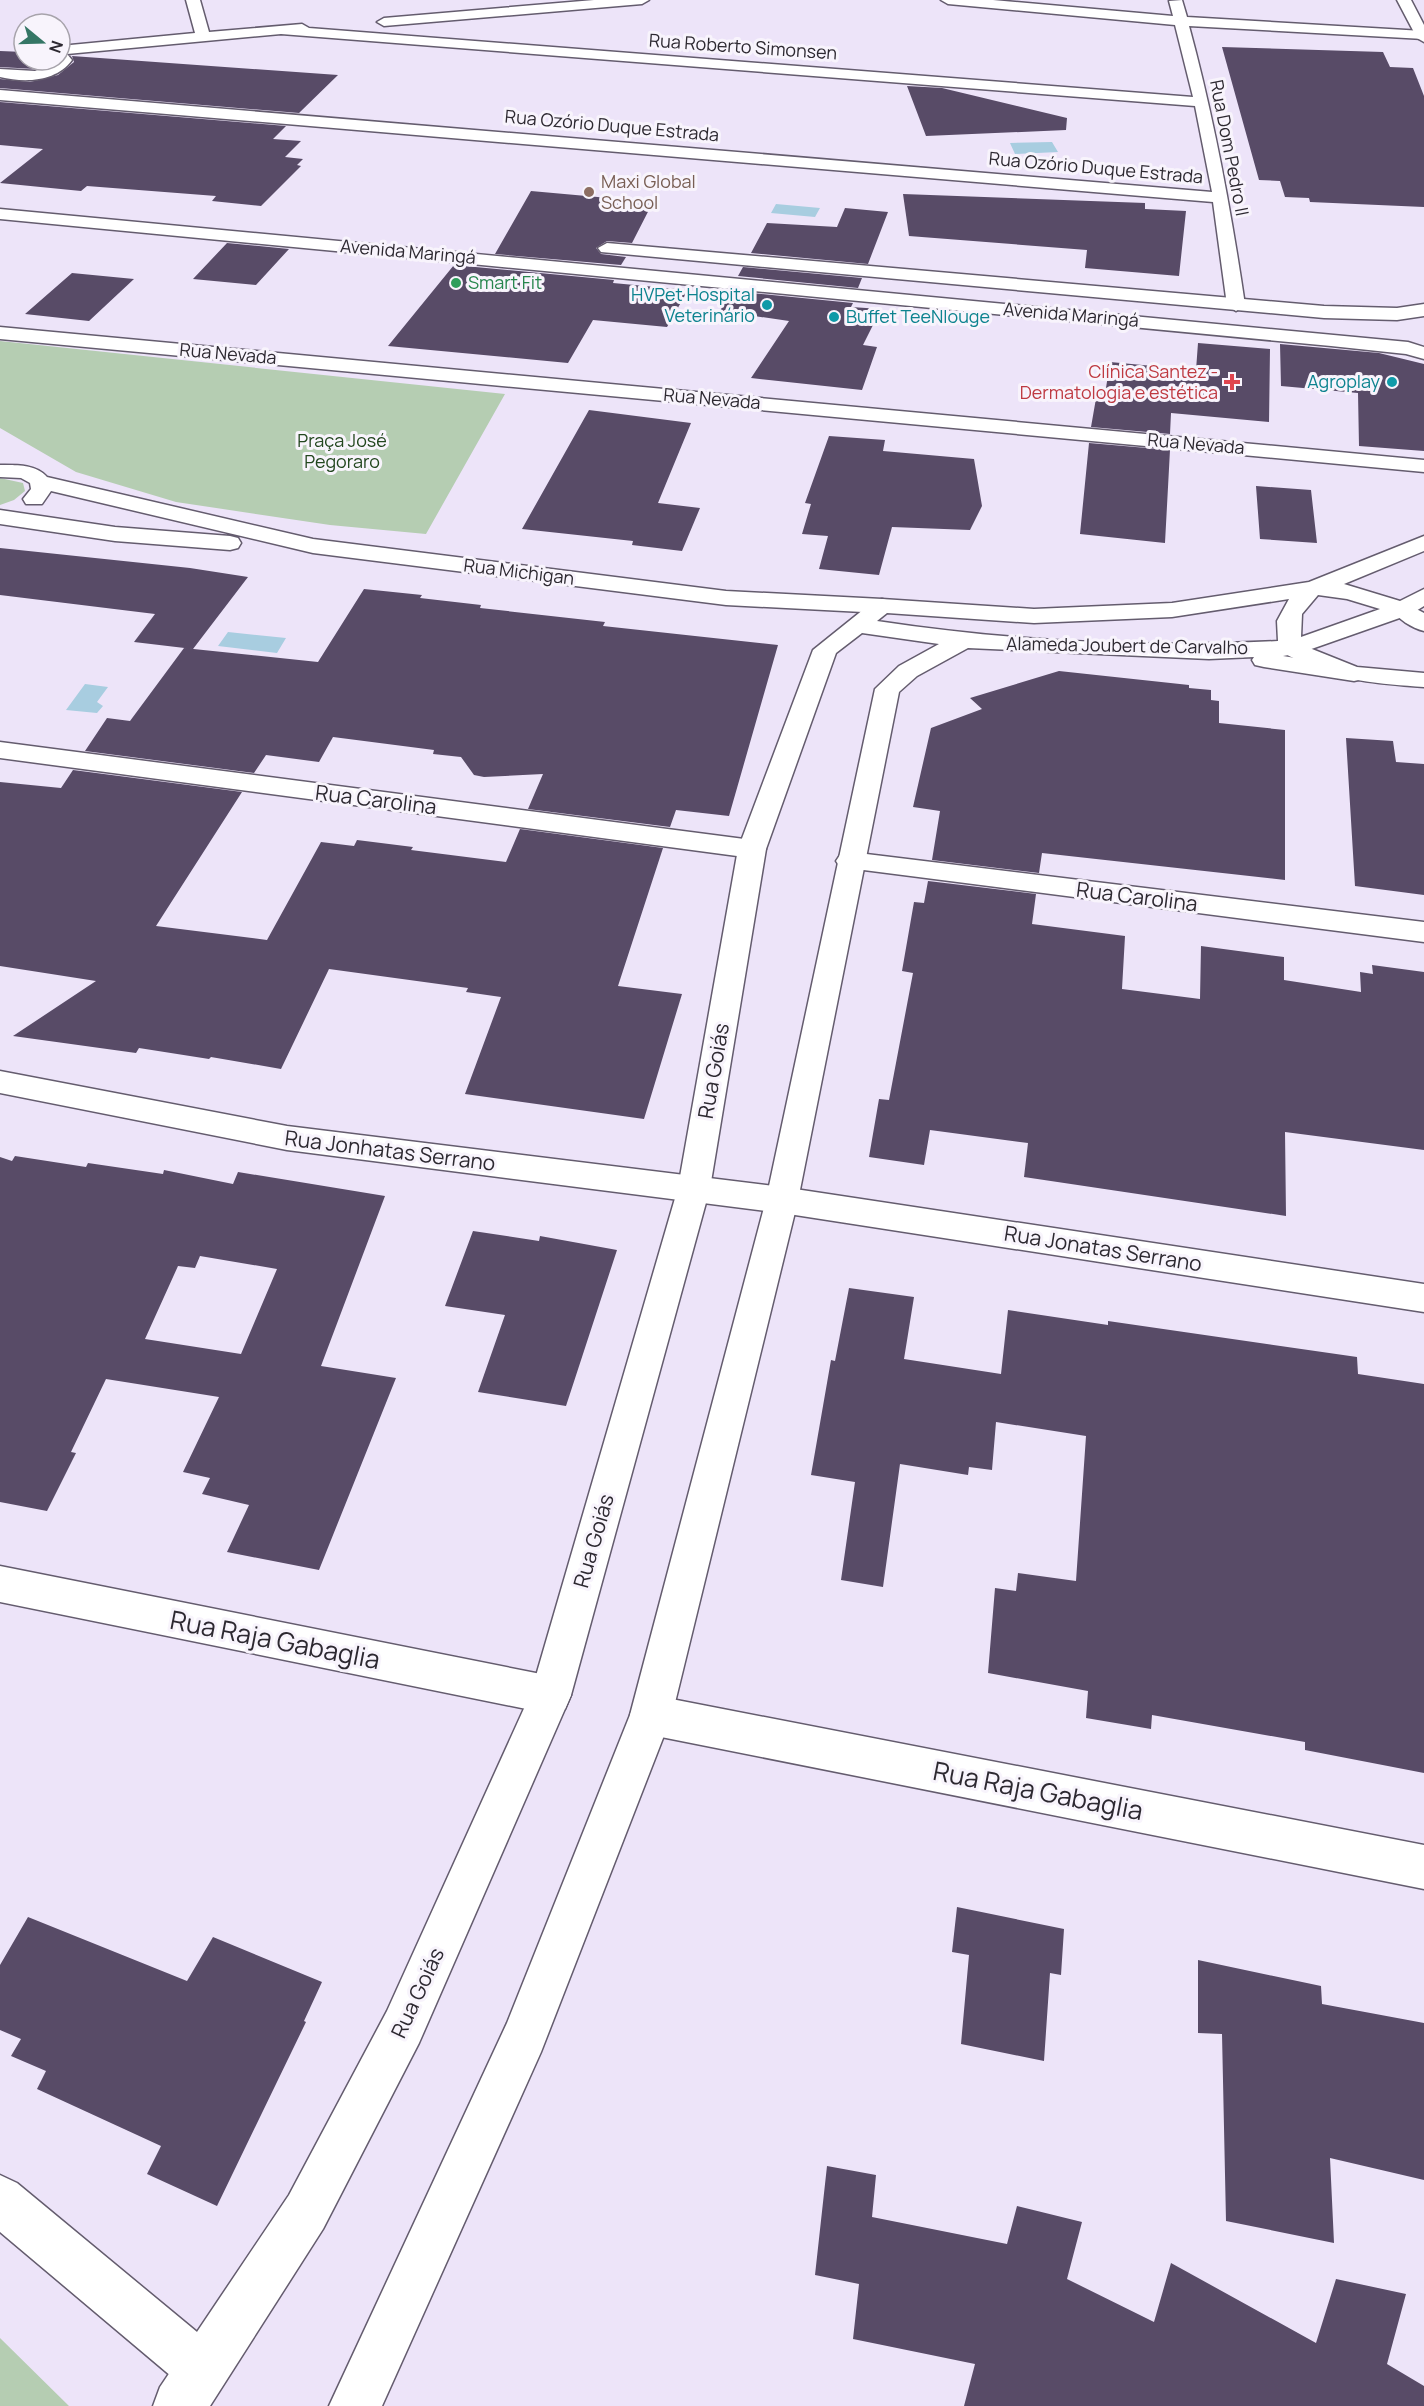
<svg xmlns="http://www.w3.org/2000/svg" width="1424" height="2406" viewBox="0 0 1424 2406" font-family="Manrope,sans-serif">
  <rect width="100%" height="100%" fill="#ede4f9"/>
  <path fill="#b5cdb2" d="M 0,341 L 505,394 L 426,534 L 330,525 L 176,502 L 76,472 L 0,428 Z
    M 0,478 L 23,483 L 25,491 L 14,500 L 0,505 Z
    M 0,2338 L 69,2406 L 0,2406 Z"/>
  <path fill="#a8cde0" d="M 1052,142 L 1058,152 L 1015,154 L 1010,143 Z
    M 776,204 L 820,208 L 815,217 L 771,213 Z
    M 228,632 L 286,638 L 277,653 L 218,646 Z
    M 85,684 L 108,687 L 97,702 L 103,706 L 97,713 L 66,710 Z"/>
  <path fill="#584b67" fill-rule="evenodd" d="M 1222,47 L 1383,52 L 1390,67 L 1413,68 L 1424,96 L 1424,207 L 1310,202 L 1309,198 L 1285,197 L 1280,181 L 1259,180 Z
    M 0,51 L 24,52 L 24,60 L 54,60 L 35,69 L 0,67 Z
    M 72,56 L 338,75 L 299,113 L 0,88 L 0,79 L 30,82 L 58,75 L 74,62 Z
    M 907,86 L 942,88 L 1067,118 L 1066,130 L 926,136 Z
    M 0,102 L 286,126 L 273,139 L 301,141 L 285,157 L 303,159 L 297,165 L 301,166 L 261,206 L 212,201 L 216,196 L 87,186 L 81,191 L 0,183 L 43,149 L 0,145 Z
    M 531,191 L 653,202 L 632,243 L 607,241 L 596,248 L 601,254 L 626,257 L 621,265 L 495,254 Z
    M 903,194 L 1145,203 L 1145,209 L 1186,211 L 1179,276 L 1085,268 L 1087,250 L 909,236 Z
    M 845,208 L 888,212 L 868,264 L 751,253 L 767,223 L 837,227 Z
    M 227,243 L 289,249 L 256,285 L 193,279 Z
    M 454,265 L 614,280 L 613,283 L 688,290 L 667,327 L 593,320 L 568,363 L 388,346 Z
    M 743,267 L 862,278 L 858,288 L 738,276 Z
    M 72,273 L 134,279 L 89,321 L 25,314 Z
    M 731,291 L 853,303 L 851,307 L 881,309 L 863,345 L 877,347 L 862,390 L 751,378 L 789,321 L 720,311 Z
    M 1198,343 L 1270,349 L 1269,422 L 1171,413 L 1170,434 L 1091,427 L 1098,387 L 1106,388 L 1110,362 L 1196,370 Z
    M 1280,344 L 1379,353 L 1424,364 L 1424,451 L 1359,446 L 1358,393 L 1281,386 Z
    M 589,410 L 691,423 L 658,503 L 700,508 L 682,551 L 632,545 L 633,541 L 522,529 Z
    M 829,436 L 885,440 L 883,451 L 974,459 L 982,506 L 970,530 L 892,527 L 879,575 L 819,569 L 828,536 L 802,534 L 811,504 L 805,503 Z
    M 1089,443 L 1170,450 L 1165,543 L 1080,534 Z
    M 1256,486 L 1311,490 L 1317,543 L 1260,539 Z
    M 0,548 L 190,568 L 248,577 L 193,649 L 134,642 L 155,614 L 0,595 Z
    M 364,589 L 422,595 L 420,598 L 481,605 L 480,608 L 605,622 L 603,626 L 778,645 L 729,816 L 676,810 L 670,827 L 528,809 L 543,774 L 484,777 L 474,775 L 461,757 L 433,754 L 434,750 L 333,737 L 319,762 L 266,755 L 254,773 L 85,751 L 107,718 L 130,721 L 184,648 L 318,662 Z
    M 1059,671 L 1189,685 L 1189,688 L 1211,690 L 1211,700 L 1219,701 L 1219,723 L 1285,730 L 1285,880 L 1042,853 L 1039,873 L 932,860 L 940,811 L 913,807 L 931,728 L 982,709 L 970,698 Z
    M 1346,738 L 1393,741 L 1396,762 L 1424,764 L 1424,895 L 1355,886 Z
    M 73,770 L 242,792 L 156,926 L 267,940 L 321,842 L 354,846 L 357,840 L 413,847 L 411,850 L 506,862 L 520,829 L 663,848 L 618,986 L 682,994 L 644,1119 L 465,1094 L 501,997 L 466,992 L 468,988 L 329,969 L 281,1069 L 211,1057 L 209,1059 L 139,1048 L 136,1053 L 13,1036 L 96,981 L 0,966 L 0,782 L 61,788 Z
    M 928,881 L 1036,894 L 1032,924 L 1125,936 L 1122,989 L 1200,999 L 1201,946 L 1284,957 L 1284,980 L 1361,992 L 1360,972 L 1373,974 L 1372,965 L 1424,972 L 1424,1150 L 1285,1132 L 1286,1216 L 1024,1177 L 1028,1143 L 930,1130 L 924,1165 L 869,1157 L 879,1099 L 889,1100 L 913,973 L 902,971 L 914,902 L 924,903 Z
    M 15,1156 L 86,1167 L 88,1163 L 163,1174 L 164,1170 L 233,1184 L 238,1172 L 385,1196 L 321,1366 L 396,1378 L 319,1570 L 227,1552 L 249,1505 L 202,1494 L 210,1478 L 183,1472 L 219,1397 L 106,1379 L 71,1452 L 76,1453 L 47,1511 L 0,1502 L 0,1157 L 12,1161 ZM 200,1256 L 277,1269 L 241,1354 L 145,1339 L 178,1266 L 195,1268 Z
    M 473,1231 L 539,1241 L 540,1236 L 617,1250 L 566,1406 L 478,1392 L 505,1315 L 445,1306 Z
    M 849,1288 L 914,1297 L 904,1359 L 1001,1374 L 1008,1310 L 1108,1325 L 1108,1321 L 1357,1357 L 1358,1374 L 1424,1384 L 1424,1773 L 1305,1750 L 1305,1742 L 1152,1715 L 1151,1729 L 1086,1718 L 1088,1691 L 988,1673 L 995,1588 L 1016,1591 L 1018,1573 L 1076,1581 L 1086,1436 L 996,1422 L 992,1470 L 969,1467 L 968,1475 L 900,1464 L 883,1587 L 841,1580 L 855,1482 L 811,1475 L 831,1360 L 835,1361 Z
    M 957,1907 L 1064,1929 L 1061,1975 L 1050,1973 L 1044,2061 L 961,2044 L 969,1955 L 952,1952 Z
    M 28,1917 L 187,1981 L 213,1937 L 322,1982 L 304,2021 L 306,2022 L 217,2206 L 147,2174 L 161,2146 L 37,2089 L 46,2071 L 11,2056 L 21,2039 L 0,2030 L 0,1965 Z
    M 1198,1960 L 1321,1986 L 1322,2004 L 1424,2023 L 1424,2180 L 1330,2158 L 1334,2243 L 1226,2221 L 1222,2034 L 1198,2033 Z
    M 827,2166 L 876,2175 L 872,2217 L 1007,2244 L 1017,2206 L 1082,2222 L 1067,2279 L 1154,2322 L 1171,2263 L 1316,2343 L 1336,2279 L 1406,2294 L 1387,2364 L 1424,2386 L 1424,2406 L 964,2406 L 975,2364 L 853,2339 L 859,2284 L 815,2275 Z"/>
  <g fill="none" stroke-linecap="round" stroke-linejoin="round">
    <defs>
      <path id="minor" d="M 186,0 L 200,0 L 209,32 L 302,24 L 309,28 L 1193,97 L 1175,25 L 948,4 L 941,0 L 993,0 L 1173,16 L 1169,1 L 1182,0 L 1187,17 L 1423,31 L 1424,39 L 1189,26 C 1214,118 1231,210 1245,305 L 1236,311 L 1227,305 L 1213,202 L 0,100 L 0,90 L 1212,192 L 1195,106 L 281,34 L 67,54 L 72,60 C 56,82 25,83 0,77 L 0,69 L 35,71 L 60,60 L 60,46 L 195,33 Z
        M 594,0 L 649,0 L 642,4 L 384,26 L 377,22 L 384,18 Z
        M 0,327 L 1424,460 L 1424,472 L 0,339 Z
        M 0,465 C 16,465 36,464 47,477 L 313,539 L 726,591 L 882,599 L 890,601 L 894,606 L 890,611 L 882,613 L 726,605 L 313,553 L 51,491 L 42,504 L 26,504 L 23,499 L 31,489 L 30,483 L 21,478 L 0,477 Z
        M 0,510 L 115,527 L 230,536 L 238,538 L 241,543 L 238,548 L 230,550 L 115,541 L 0,524 Z
        M 1403,602 L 1424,613 L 1424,631 C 1412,628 1398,619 1391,609 L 1395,604 Z
        M 1292,641 L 1357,667 L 1424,673 L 1424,687 C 1380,684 1340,681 1299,661 C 1292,657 1285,655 1280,648 L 1284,643 Z
        M 0,742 L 752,840 L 762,843 L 766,849 L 762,855 L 752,858 L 0,758 Z
        M 850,852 L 1424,922 L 1424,942 L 840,867 L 836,861 L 840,855 Z
        M 0,1071 L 287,1126 L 782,1187 L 1424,1284 L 1424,1312 L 782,1213 L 287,1150 L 0,1093 Z
        M 0,1566 L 551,1676 L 565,1681 L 571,1695 L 565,1709 L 551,1714 L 0,1602 Z
        M 651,1695 L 1424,1845 L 1424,1889 L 651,1735 L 636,1729 L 630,1715 L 636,1701 Z
        M 0,2175 L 17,2183 L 220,2351 L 228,2369 L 220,2387 L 202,2395 L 184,2387 L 0,2232 Z"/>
      <path id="secondary" d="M 1397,0 L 1411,0 L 1424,25 L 1424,42 L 1417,38 Z
        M 0,209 L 1408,342 L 1424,347 L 1424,359 L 1406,354 L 1331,346 L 0,219 Z
        M 607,243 L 1324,306 L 1397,308 L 1424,304 L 1424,316 L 1397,320 L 1324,318 L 601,252 L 598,248 Z
        M 1424,536 L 1424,551 L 1344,584 L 1400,601 L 1424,589 L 1424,606 L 1411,614 L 1300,653 L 1283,656 L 1363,669 L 1366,674 L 1363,679 L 1354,681 L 1264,667 L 1255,665 L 1252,660 L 1254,657 L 1209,659 L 968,648 L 917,676 L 899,692 L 798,1200 L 672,1715 L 541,2052 L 382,2406 L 329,2406 L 507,2023 L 630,1715 L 766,1200 L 875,689 L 899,666 L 939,644 L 862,633 L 836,653 L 766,849 L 710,1188 L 571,1695 L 419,2043 L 323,2229 L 210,2406 L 153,2406 L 160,2387 L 289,2195 L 387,2011 L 531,1693 L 678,1188 L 738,849 L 813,650 L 874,601 L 882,599 L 1034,609 L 1172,603 L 1309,582 ZM 1318,595 L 1347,599 L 1380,609 L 1301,637 L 1302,614 ZM 1289,599 L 1277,621 L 1278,641 C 1145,648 1009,641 877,621 L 887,613 L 1034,623 L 1172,617 Z"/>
    </defs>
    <use href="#minor" stroke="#645c6e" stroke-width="3"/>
    <use href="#secondary" stroke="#645c6e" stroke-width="3"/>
    <use href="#minor" fill="#fff" fill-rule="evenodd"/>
    <use href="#secondary" fill="#fff" fill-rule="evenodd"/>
  </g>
  <circle fill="#8d6e63" stroke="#f8f4fc" stroke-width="2" cx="589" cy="192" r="6"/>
  <circle fill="#2e9e5b" stroke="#f8f4fc" stroke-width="2" cx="456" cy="283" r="6"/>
  <g fill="#0f9aa8" stroke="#f8f4fc" stroke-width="2">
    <circle cx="767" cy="305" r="6"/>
    <circle cx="834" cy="317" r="6"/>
    <circle cx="1392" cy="382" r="6"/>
  </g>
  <path fill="#e0444e" stroke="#f8f4fc" stroke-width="2" d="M1229 373h6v6h6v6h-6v6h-6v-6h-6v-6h6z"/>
  <g text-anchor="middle" stroke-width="6" stroke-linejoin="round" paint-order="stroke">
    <g font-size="18" fill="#2d2931" stroke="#f8f4fc">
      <text transform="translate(743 47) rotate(4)" y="6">Rua Roberto Simonsen</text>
      <text transform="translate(612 126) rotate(5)" y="6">Rua Ozório Duque Estrada</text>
      <text transform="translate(1229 148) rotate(79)" y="6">Rua Dom Pedro II</text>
      <text transform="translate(1096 168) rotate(5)" y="6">Rua Ozório Duque Estrada</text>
      <text transform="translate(408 252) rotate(5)" y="6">Avenida Maringá</text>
      <text transform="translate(1071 315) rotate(5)" y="6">Avenida Maringá</text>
      <text transform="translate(228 354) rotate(5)" y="6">Rua Nevada</text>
      <text transform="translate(712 399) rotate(5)" y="6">Rua Nevada</text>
      <text transform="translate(1196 444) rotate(5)" y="6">Rua Nevada</text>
      <text transform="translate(519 572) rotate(7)" y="6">Rua Michigan</text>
      <text transform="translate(1127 646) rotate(1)" y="6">Alameda Joubert de Carvalho</text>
    </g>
    <g font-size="18" fill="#785e54" stroke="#f8f4fc" text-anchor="start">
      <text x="601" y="188">Maxi Global<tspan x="601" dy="21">School</tspan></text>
    </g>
    <g font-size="18" fill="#27864d" stroke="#f8f4fc" text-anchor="start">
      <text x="468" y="289">Smart Fit</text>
    </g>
    <g font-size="18" fill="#0d838f" stroke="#f8f4fc" text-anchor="end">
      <text x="755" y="301">HVPet Hospital<tspan x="755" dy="21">Veterinário</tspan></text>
      <text x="846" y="323" text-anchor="start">Buffet TeeNlouge</text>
      <text x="1380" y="388">Agroplay</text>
    </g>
    <g font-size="18" fill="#be3a42" stroke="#f8f4fc" text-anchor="end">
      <text x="1218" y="378">Clínica Santez -<tspan x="1218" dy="21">Dermatologia e estética</tspan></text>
    </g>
    <g font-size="18" fill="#23471f" stroke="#f8f4fc">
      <text x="342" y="447">Praça José<tspan x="342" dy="21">Pegoraro</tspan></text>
    </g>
    <g font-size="21" fill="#2d2931" stroke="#f8f4fc">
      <text transform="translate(376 800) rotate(7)" y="7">Rua Carolina</text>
      <text transform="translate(1137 897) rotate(7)" y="7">Rua Carolina</text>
      <text transform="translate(714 1071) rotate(-80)" y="7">Rua Goiás</text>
      <text transform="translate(390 1151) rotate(7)" y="7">Rua Jonhatas Serrano</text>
      <text transform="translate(1103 1249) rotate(9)" y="7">Rua Jonatas Serrano</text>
      <text transform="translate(594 1541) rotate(-74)" y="7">Rua Goiás</text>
      <text transform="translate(418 1993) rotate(-65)" y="7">Rua Goiás</text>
    </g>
    <g font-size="26" fill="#2d2931" stroke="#f8f4fc">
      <text transform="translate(275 1640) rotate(11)" y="9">Rua Raja Gabaglia</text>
      <text transform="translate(1038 1791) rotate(11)" y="9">Rua Raja Gabaglia</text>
    </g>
  </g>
  <g transform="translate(42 42) rotate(109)"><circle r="28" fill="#f8f4fc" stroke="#a7a3ab" stroke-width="1.5"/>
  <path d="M0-4.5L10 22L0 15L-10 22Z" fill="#357665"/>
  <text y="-9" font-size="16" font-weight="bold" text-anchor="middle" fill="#2d2931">N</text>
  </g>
</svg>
